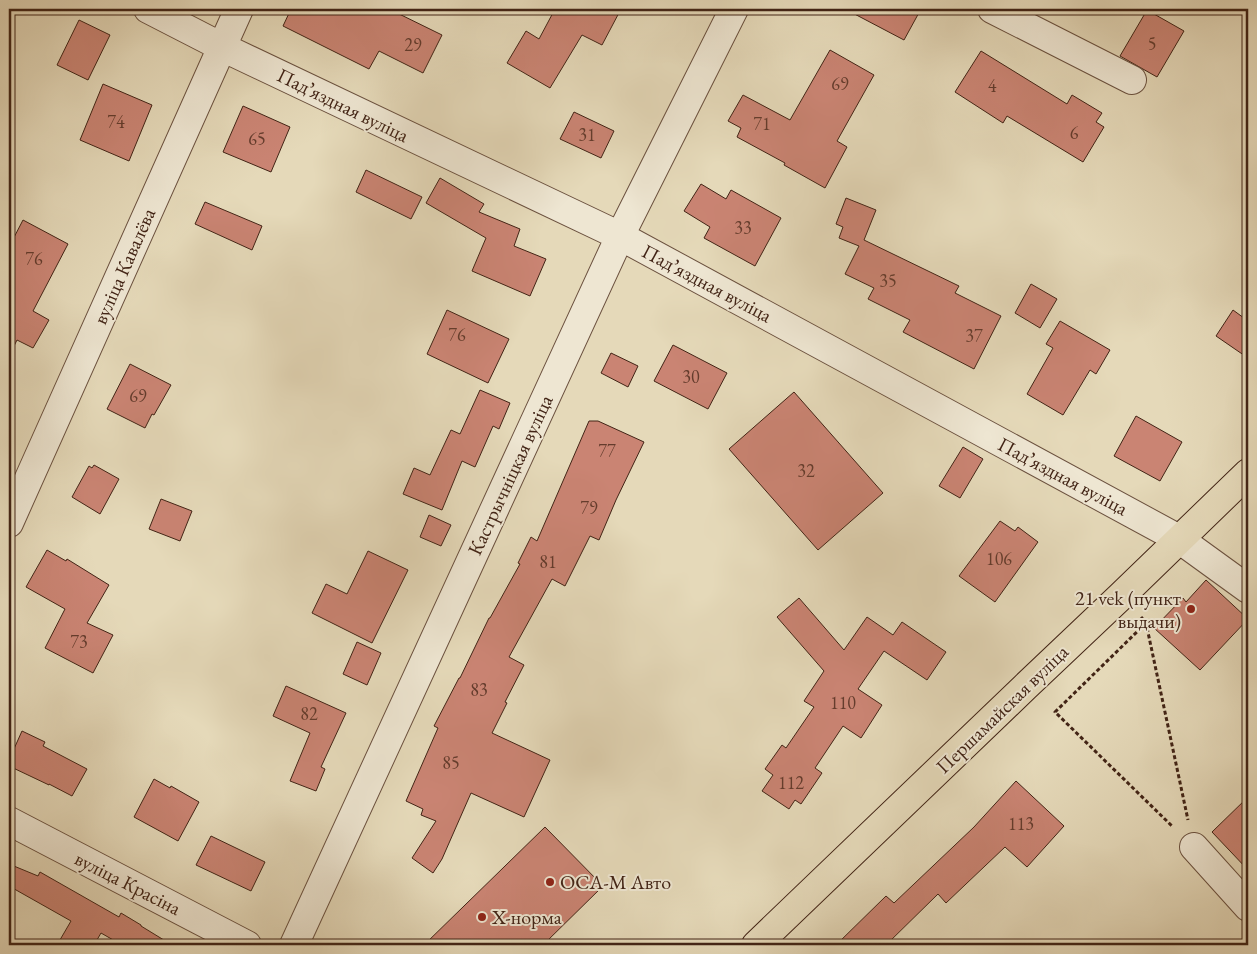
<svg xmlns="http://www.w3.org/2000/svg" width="1257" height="954" viewBox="0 0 1257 954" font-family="'EB Garamond',serif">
  <rect width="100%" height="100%" fill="#e5d9b9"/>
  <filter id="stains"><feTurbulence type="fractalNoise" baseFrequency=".004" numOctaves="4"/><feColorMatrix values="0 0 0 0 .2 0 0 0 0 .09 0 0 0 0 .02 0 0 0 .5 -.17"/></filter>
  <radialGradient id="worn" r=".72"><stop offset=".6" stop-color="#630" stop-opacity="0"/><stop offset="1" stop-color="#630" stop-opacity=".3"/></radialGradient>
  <path fill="#ca8473" stroke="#422416" d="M 291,9 L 389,9 L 442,35 L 423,73 L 379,51 L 369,69 L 283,26 Z
    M 555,9 L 621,9 L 602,45 L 582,35 L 550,88 L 507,63 L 526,31 L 539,39 Z
    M 845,9 L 921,9 L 904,40 Z
    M 1147,10 L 1184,31 L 1157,77 L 1120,56 Z
    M 79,20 L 110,35 L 88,80 L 57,65 Z
    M 830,50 L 874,75 L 837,141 L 847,147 L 825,188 L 784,165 L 785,163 L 737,137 L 741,128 L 728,121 L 743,95 L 790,120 Z
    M 981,51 L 1067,104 L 1072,95 L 1102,113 L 1096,122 L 1104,127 L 1083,162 L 1007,116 L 1003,123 L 955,92 Z
    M 103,84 L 152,105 L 129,161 L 80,140 Z
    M 243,106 L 290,127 L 271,172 L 223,152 Z
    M 574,112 L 614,131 L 601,158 L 560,139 Z
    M 366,170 L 422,197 L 411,219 L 356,192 Z
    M 440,178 L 484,204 L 479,212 L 520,229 L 514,246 L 546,259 L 530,296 L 472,271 L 486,238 L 426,203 Z
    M 701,184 L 726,199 L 731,190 L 781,218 L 755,266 L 704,238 L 710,227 L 684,211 Z
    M 846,198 L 876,210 L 864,240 L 959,286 L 955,293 L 1001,316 L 974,369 L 903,332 L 910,320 L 868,299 L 874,288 L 845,274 L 859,246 L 839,238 L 843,227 L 836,224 Z
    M 205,202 L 262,226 L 252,250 L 195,224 Z
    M 23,220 L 68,244 L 33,311 L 49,320 L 33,348 L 17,340 L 9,356 L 9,247 Z
    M 1031,284 L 1057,299 L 1040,328 L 1015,313 Z
    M 447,310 L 509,339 L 488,383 L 427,354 Z
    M 1233,310 L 1248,321 L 1248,358 L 1216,336 Z
    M 1060,321 L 1110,350 L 1096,374 L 1090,370 L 1063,415 L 1027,394 L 1053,348 L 1046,344 Z
    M 673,345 L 727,373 L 708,409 L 654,381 Z
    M 611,353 L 638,366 L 628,387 L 601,373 Z
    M 130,364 L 171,385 L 154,415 L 152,414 L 145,428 L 107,409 Z
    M 480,390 L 510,403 L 499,429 L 493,426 L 475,467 L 462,461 L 442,510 L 403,494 L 414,468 L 430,475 L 451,430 L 460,434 Z
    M 794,392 L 883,493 L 818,550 L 729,449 Z
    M 1136,416 L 1182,442 L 1160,481 L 1114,456 Z
    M 589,421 L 598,421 L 644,442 L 616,500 L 599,540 L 590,536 L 565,586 L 552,579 L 509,657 L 524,665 L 505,702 L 507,703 L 492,733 L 550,760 L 524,817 L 471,793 L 442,859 L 433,873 L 412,858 L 436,821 L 421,815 L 423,809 L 406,801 L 438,728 L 434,726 L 459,678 L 460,678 L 489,618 L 490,618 L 520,564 L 518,563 L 531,537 L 537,541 Z
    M 963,447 L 983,459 L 960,498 L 939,486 Z
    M 94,465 L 119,479 L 100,514 L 72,497 L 89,466 L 92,468 Z
    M 161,499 L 192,511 L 180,541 L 149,529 Z
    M 429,515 L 451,525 L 441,546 L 420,537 Z
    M 1000,521 L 1015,531 L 1018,527 L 1038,542 L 995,602 L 959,576 Z
    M 47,550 L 66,561 L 67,559 L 109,585 L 87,623 L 113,635 L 93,673 L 45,648 L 65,609 L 26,587 Z
    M 368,551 L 408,570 L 372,643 L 312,613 L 326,584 L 347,594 Z
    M 1206,580 L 1248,619 L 1200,670 L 1154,628 L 1183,598 L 1186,602 Z
    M 799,598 L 844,650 L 867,617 L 893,635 L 902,622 L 946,652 L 927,680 L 884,651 L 858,689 L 882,705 L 861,738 L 843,726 L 815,768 L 822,773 L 801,804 L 795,800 L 789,809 L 762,791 L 773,775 L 765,769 L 782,745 L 786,748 L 814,707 L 804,701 L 824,671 L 777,617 Z
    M 357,642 L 381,653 L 367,685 L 343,674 Z
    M 286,686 L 346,713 L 321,767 L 325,769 L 316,791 L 290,781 L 310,733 L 273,716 Z
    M 22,731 L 45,742 L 43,746 L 87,769 L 72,796 L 49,784 L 49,785 L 9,766 L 9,760 Z
    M 154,779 L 170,788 L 171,786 L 199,802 L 178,841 L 134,817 Z
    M 1016,781 L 1064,826 L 1027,867 L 1005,847 L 946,903 L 938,894 L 886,945 L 836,945 L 886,896 L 894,903 L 974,827 Z
    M 1248,797 L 1248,870 L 1212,832 Z
    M 545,827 L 603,886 L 543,945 L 424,945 Z
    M 211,836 L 265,862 L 251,891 L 196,865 Z
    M 9,864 L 38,876 L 40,872 L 119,917 L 121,913 L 141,925 L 141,926 L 172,945 L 122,945 L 101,933 L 94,945 L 57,945 L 71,921 L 9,886 Z"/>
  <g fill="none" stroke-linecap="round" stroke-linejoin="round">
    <defs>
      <path id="minor" d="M 148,9 L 222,47 L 620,236 L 1179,539 L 1248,589
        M 992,9 L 1132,80
        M 9,523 L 239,9
        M 9,821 L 247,945
        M 1194,847 L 1248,907
        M 294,945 L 620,236 L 734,9"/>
      <path id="major" d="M 756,945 L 1025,687 L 1121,596 L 1248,473"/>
    </defs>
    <use href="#minor" stroke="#6b513f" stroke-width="30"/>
    <use href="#major" stroke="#422416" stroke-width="30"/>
    <path stroke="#422416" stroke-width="3" stroke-dasharray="4 2.5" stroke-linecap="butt" d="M 1141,617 L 1146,623 L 1188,820
      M 1146,623 L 1055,712 L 1173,827"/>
    <use href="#minor" stroke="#eee6d2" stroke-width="28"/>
    <use href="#major" stroke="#e5d9b9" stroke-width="28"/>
  </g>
  <g fill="#8f2418" stroke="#eee6d2" stroke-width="2">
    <circle cx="1191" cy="609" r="5"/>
    <circle cx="550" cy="882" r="5"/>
    <circle cx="482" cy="917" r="5"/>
  </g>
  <g text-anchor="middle" stroke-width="4" stroke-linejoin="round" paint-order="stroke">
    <g font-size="18" fill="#643c2d">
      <text x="1152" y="50">5</text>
      <text x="413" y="51">29</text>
      <text x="840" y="90">69</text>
      <text x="992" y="92">4</text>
      <text x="116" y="128">74</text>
      <text x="762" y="130">71</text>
      <text x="1074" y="139">6</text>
      <text x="587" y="141">31</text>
      <text x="257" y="145">65</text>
      <text x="743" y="234">33</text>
      <text x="34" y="265">76</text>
      <text x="888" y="287">35</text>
      <text x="457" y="341">76</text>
      <text x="974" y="342">37</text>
      <text x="691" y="383">30</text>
      <text x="138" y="402">69</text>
      <text x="607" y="457">77</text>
      <text x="806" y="477">32</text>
      <text x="589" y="514">79</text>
      <text x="999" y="565">106</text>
      <text x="548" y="568">81</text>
      <text x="79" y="648">73</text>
      <text x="479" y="696">83</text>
      <text x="843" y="709">110</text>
      <text x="309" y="720">82</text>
      <text x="451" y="769">85</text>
      <text x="791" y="789">112</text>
      <text x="1021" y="830">113</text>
    </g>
    <g font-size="20" fill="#422416" stroke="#eee6d2">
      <text transform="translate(343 105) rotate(26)" y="7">Падʼяздная вуліца</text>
      <text transform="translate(124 266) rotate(-66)" y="7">вуліца Кавалёва</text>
      <text transform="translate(707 283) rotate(28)" y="7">Падʼяздная вуліца</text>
      <text transform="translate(510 475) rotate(-65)" y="7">Кастрычніцкая вуліца</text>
      <text transform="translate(1063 476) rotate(28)" y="7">Падʼяздная вуліца</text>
      <text transform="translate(1002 709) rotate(-44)" y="7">Першамайская вуліца</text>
      <text transform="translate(128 883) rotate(27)" y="7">вуліца Красіна</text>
    </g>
    <g font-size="20" fill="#422416" stroke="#eee6d2" text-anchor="start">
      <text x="1181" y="605" text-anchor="end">21 vek (пункт<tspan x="1181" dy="23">выдачи)</tspan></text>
      <text x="560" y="889">ОСА-М Авто</text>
      <text x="492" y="924">Х-норма</text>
    </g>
  </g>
  <rect width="1257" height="954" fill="none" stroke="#e5d9b9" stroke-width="30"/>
  <rect x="10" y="10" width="1237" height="934" fill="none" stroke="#422416" stroke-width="2.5"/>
  <rect x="15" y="15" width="1227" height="924" fill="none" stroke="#422416"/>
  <rect width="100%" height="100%" filter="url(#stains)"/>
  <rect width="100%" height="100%" fill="url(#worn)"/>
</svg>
